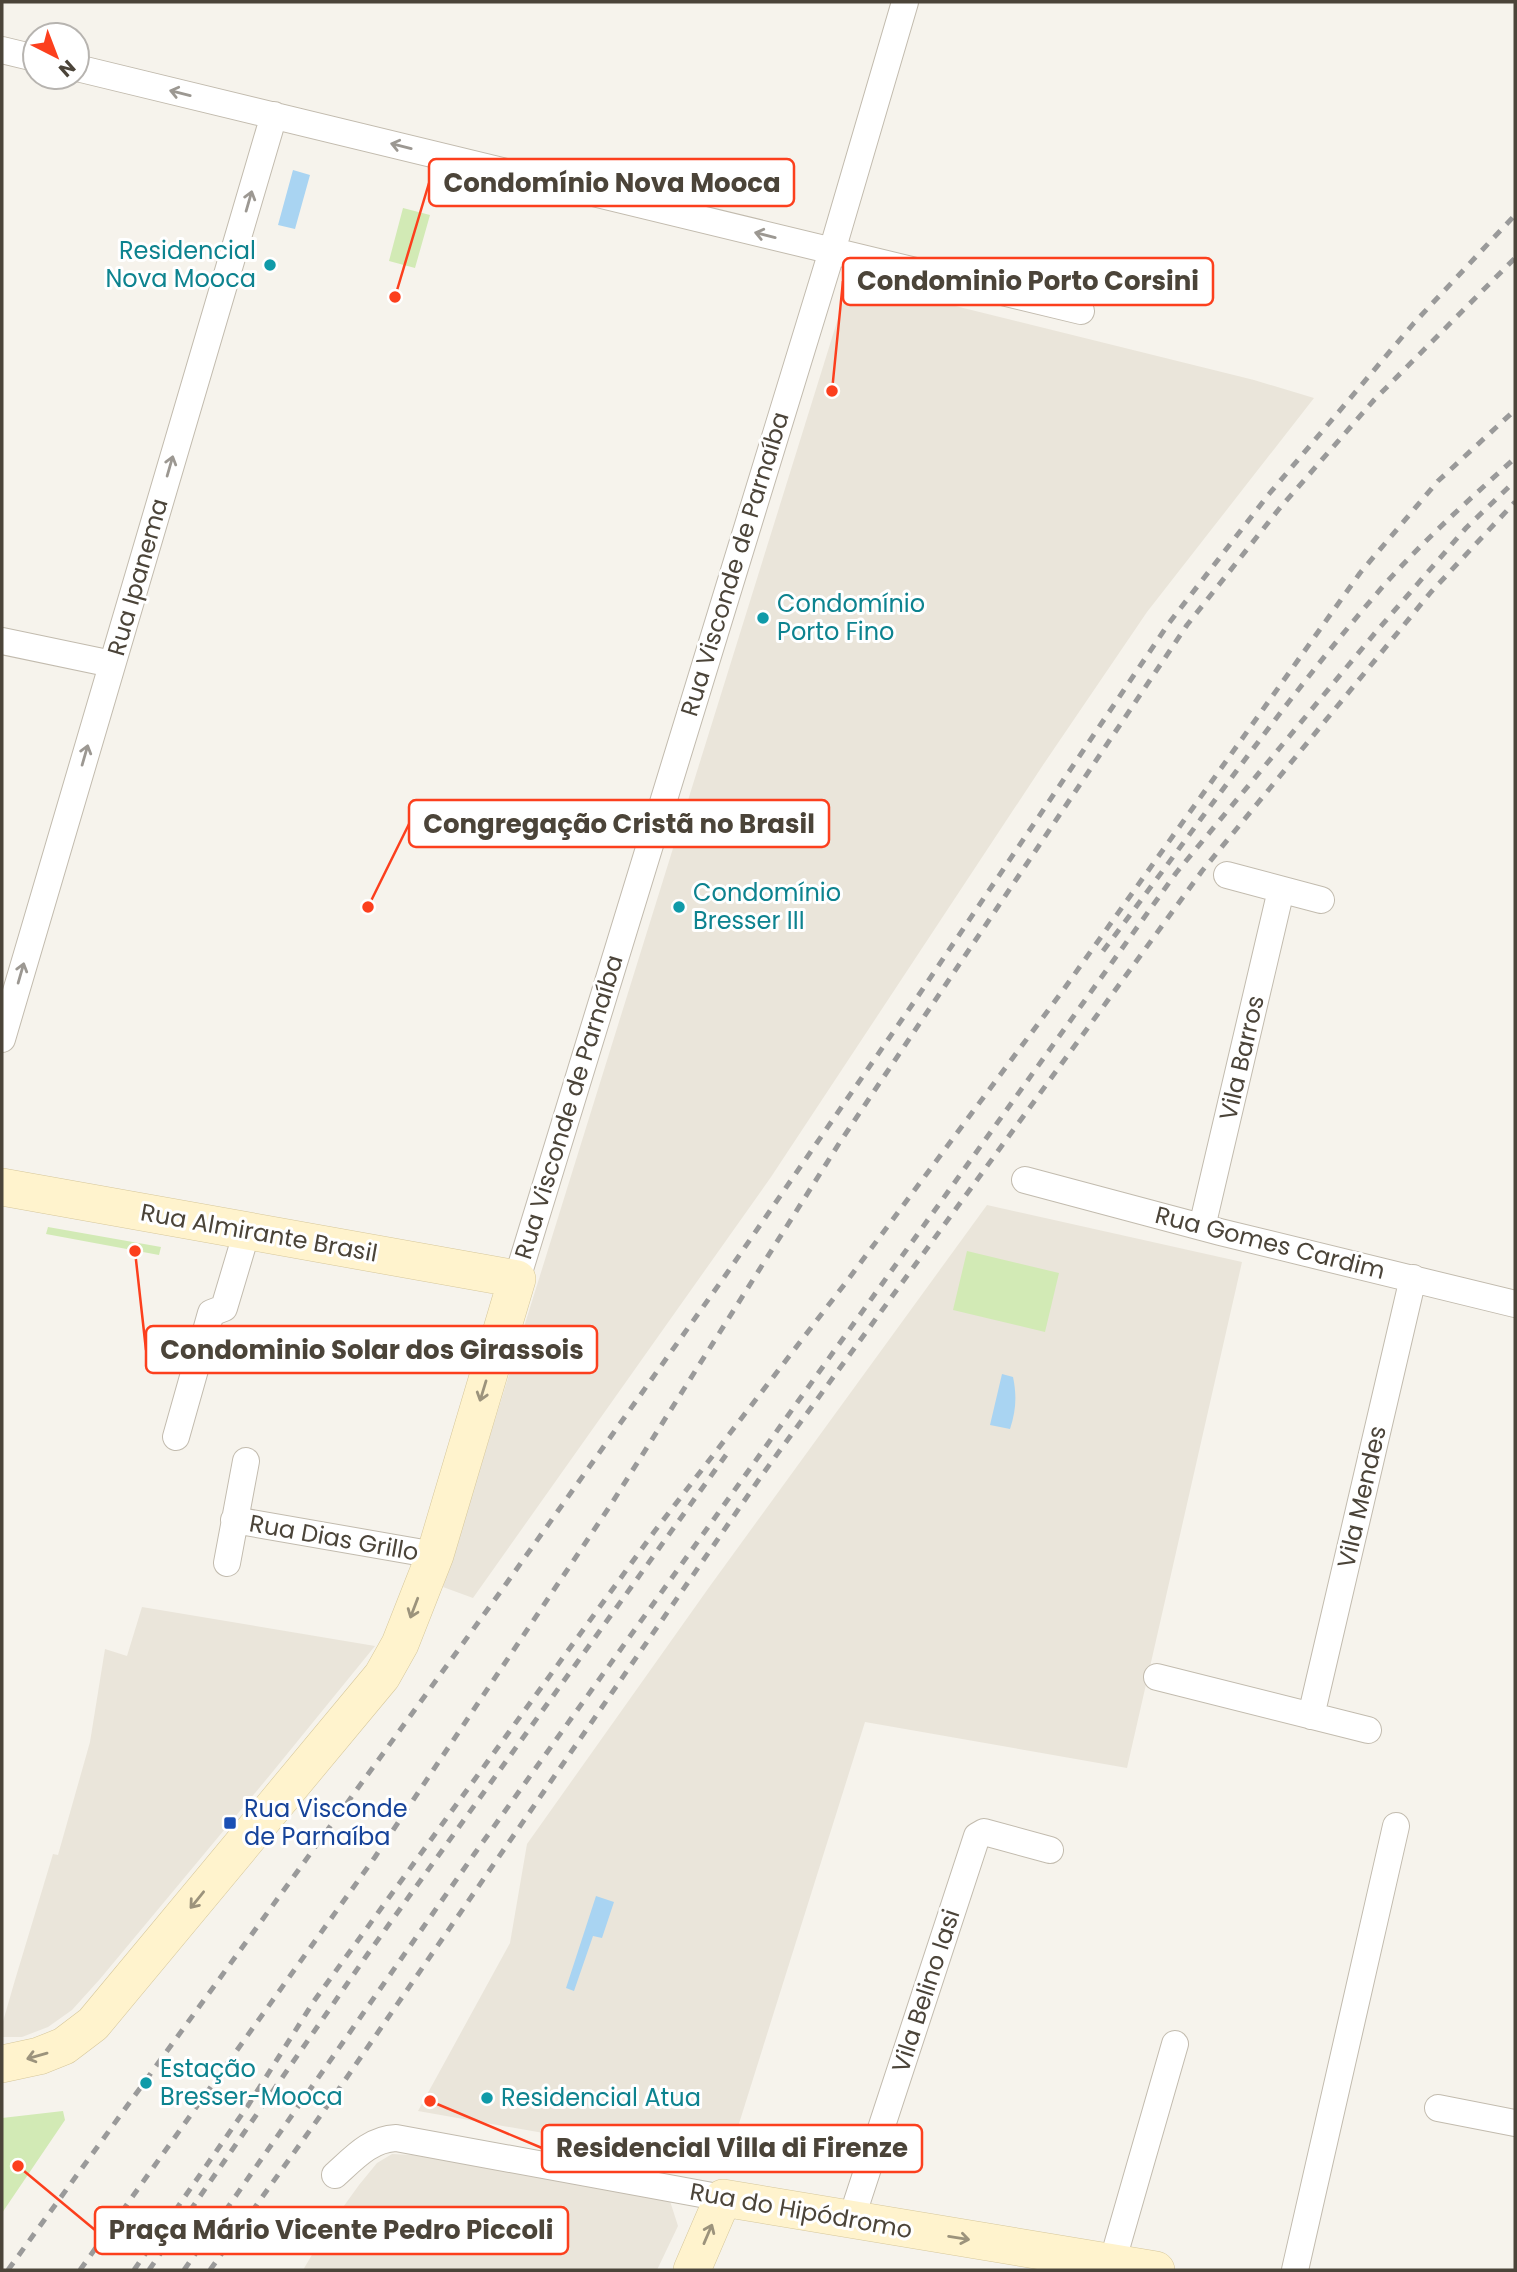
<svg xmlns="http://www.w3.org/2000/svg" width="1517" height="2272" viewBox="0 0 1517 2272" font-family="Poppins,sans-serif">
  <rect width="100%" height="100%" fill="#f6f3ec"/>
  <path fill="#eae5da" d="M 850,280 L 1254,380 L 1314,398 L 1147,612 L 1043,765 L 771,1177 L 473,1598 L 443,1587 Z
    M 987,1205 L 1242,1262 L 1127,1768 L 865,1722 L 726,2165 L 418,2111 L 510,1943 L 527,1844 L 710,1586 Z
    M 142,1607 L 375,1646 L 270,1775 L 100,1979 L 72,2010 L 48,2027 L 22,2037 L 2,2037 L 2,2025 L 15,1980 L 53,1854 L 58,1855 L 90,1742 L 105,1649 L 127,1656 Z
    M 392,2154 L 433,2156 L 670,2201 L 678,2226 L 657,2270 L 303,2270 L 328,2228 L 359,2185 L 377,2163 Z"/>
  <path fill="#d2eab5" d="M 403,208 L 430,215 L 415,268 L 389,261 Z
    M 48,1227 L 161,1247 L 159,1255 L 46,1234 Z
    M 967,1251 L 1059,1273 L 1045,1332 L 953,1310 Z
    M 63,2111 L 65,2120 L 2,2213 L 2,2118 Z"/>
  <path fill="#a9d4f2" d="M 293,170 L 310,175 L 295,229 L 278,225 Z
    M 1002,1374 L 1013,1377 C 1017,1396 1016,1411 1010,1429 L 990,1425 Z
    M 596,1896 L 614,1902 L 602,1938 L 593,1936 L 574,1991 L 566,1988 Z"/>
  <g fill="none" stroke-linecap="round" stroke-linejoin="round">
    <defs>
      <path id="street" d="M 2,50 L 35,58
        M 77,68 L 1081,311
        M 2,641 L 112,664
        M 1227,875 L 1321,900
        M 2,1039 L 274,115
        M 1025,1180 L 1220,1232 L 1515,1304
        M 1202,1227 L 1281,890
        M 517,1279 L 832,251 L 905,2
        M 176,1437 L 211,1313 L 224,1308 L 247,1231
        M 234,1520 L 435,1555
        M 227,1563 L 246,1461
        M 1157,1677 L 1368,1730
        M 1311,1716 L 1413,1278
        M 1438,2108 L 1515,2123
        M 335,2175 C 353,2159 370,2139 396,2138 L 723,2198
        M 851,2220 L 977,1836 L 984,1832 L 1050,1850
        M 1112,2263 L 1175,2044
        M 1295,2270 L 1396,1826"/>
      <path id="secondary" d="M 2,1187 L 517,1279 L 435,1555 L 400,1644 L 382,1676 L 93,2024 L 64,2046 L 39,2056 L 2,2064
        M 692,2270 L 723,2198 L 1156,2270"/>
    </defs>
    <use href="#street" stroke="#c2bbae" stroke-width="28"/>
    <use href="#secondary" stroke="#d6c79b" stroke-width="38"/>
    <use href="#street" stroke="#fff" stroke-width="26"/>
    <use href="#secondary" stroke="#fff3cd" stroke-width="37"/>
    <path stroke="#9a9a9a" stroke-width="5" stroke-dasharray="9 9" stroke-linecap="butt" d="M 1103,951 C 1196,828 1284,700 1385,584 C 1425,539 1471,498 1515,458
      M 8,2270 L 501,1591 L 725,1276 L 914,1002 L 1169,623 L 1269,494 L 1414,323 L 1515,215
      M 80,2270 L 375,1857 L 610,1506 L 840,1142 L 1187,625 L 1279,509 L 1374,400 L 1515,258
      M 134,2270 L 249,2104 L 314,2001 L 654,1532 L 847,1281 L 1064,989 L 1360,573 L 1438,481 L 1515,410
      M 149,2270 L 367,1955 L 726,1455
      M 184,2270 L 475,1853 L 1176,873 L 1375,633 L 1466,528 L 1515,481
      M 210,2270 L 323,2112 L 762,1475 L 1202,871 L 1431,592 L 1515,502"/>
  </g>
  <defs><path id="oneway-shaft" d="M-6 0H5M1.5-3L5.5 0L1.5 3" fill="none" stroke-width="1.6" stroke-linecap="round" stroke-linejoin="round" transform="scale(1.75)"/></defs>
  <g stroke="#9c9892">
    <use href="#oneway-shaft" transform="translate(180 93) rotate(-166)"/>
    <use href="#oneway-shaft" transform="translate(401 146) rotate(-166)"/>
    <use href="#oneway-shaft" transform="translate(249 201) rotate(-74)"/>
    <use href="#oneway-shaft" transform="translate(765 235) rotate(-166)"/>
    <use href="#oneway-shaft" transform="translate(170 466) rotate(-74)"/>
    <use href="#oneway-shaft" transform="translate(85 755) rotate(-74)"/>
    <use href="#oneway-shaft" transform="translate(21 973) rotate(-74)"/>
  </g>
  <g stroke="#9c937c">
    <use href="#oneway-shaft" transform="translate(483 1391) rotate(107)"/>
    <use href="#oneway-shaft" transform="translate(414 1608) rotate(111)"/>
    <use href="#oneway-shaft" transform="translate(197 1900) rotate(129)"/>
    <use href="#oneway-shaft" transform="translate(37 2056) rotate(164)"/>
    <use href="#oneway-shaft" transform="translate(708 2234) rotate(-67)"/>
    <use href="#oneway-shaft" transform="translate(959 2238) rotate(9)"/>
  </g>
  <g fill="#0f9aa8" stroke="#fff" stroke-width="2.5">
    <circle cx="270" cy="265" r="7"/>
    <circle cx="763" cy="618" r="7"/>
    <circle cx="679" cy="907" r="7"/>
    <circle cx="146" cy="2083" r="7"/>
    <circle cx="487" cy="2098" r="7"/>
  </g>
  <rect fill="#1a4fb4" stroke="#fff" stroke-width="2.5" x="223" y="1816" width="14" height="14" rx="3.5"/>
  <g text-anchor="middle" stroke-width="6" stroke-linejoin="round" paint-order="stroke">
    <g font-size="24" fill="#0d838f" stroke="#fff" text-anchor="start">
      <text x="256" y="259" text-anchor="end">Residencial<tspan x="256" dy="28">Nova Mooca</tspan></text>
      <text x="777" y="612">Condomínio<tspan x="777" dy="28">Porto Fino</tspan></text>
      <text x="693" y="901">Condomínio<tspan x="693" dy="28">Bresser III</tspan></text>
      <text x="160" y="2077">Estação<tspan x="160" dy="28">Bresser-Mooca</tspan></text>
      <text x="501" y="2106">Residencial Atua</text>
    </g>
    <g font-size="24" fill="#4b4439" stroke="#fff">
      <text transform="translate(735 564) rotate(-73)" y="8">Rua Visconde de Parnaíba</text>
      <text transform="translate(138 577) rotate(-74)" y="8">Rua Ipanema</text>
      <text transform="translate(1242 1058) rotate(-77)" y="8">Vila Barros</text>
      <text transform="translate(569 1107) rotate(-73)" y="8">Rua Visconde de Parnaíba</text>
      <text transform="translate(259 1233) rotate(10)" y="8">Rua Almirante Brasil</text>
      <text transform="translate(1270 1243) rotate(14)" y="8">Rua Gomes Cardim</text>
      <text transform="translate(1362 1497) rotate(-77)" y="8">Vila Mendes</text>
      <text transform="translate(334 1538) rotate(10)" y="8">Rua Dias Grillo</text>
      <text transform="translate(926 1991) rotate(-72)" y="8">Vila Belino Iasi</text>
      <text transform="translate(801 2211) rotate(10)" y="8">Rua do Hipódromo</text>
    </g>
    <g font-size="24" fill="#164399" stroke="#fff" text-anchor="start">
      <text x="244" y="1817">Rua Visconde<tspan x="244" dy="28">de Parnaíba</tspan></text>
    </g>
  </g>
  <path fill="none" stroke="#fc3f1d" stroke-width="2.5" d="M395 297L429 183M832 391L843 281M368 907L409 824M135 1251L146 1350M430 2101L542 2148M18 2166L95 2230"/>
  <g fill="#fc3f1d" stroke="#fff" stroke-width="2.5">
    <circle cx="395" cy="297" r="7"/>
    <circle cx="832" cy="391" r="7"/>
    <circle cx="368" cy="907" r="7"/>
    <circle cx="135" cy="1251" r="7"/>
    <circle cx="430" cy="2101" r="7"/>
    <circle cx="18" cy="2166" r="7"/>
  </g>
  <g fill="#fff" stroke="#fc3f1d" stroke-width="2.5">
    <rect x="429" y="159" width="365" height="47" rx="7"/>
    <rect x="843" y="258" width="370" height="47" rx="7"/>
    <rect x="409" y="800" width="420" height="47" rx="7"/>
    <rect x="146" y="1326" width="451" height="47" rx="7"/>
    <rect x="542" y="2125" width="380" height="47" rx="7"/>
    <rect x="95" y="2207" width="473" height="47" rx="7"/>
  </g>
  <g font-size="26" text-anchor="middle" font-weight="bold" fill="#4b4439">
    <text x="612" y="192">Condomínio Nova Mooca</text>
    <text x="1028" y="290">Condominio Porto Corsini</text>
    <text x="619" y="833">Congregação Cristã no Brasil</text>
    <text x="372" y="1359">Condominio Solar dos Girassois</text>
    <text x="732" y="2157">Residencial Villa di Firenze</text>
    <text x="331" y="2239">Praça Mário Vicente Pedro Piccoli</text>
  </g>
  <rect width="1517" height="2272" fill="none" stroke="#4b4439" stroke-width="7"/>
  <g transform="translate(56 56) rotate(138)"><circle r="33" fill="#ffffff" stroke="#b7b4b0" stroke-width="2"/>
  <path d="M0-5L12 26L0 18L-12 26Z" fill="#fc3f1d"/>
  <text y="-10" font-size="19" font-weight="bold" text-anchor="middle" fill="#4b4439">N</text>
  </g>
</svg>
